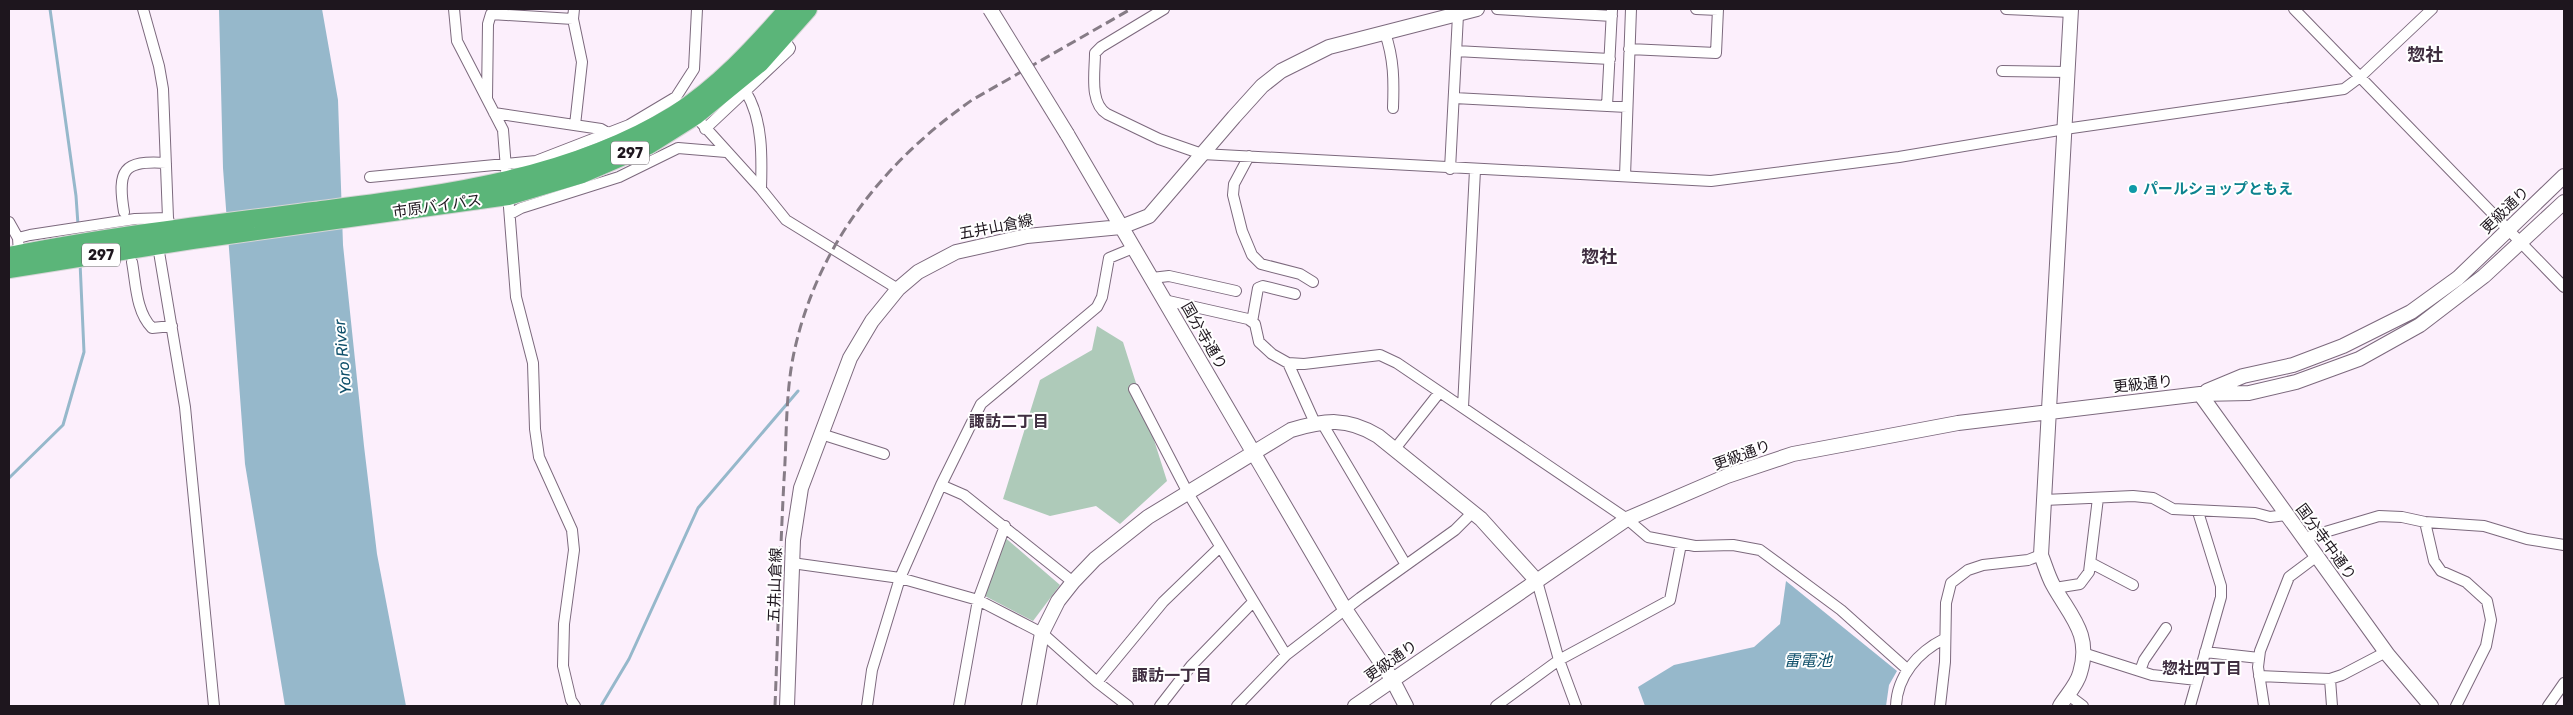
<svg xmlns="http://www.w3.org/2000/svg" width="2573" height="715" viewBox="0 0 2573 715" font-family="Rubik,'Noto Sans JP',sans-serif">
  <rect width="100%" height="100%" fill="#fceffc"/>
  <path fill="#aecab9" d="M 1097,326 L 1123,342 L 1167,481 L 1120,524 L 1096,506 L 1050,516 L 1003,499 L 1040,380 L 1092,350 Z
    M 1002,535 L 1060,585 L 1033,621 L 983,595 Z"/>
  <path fill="#96b8cb" d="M 219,9 L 322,9 L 338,100 L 343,245 L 364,446 L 377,554 L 406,706 L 285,706 L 245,464 L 223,168 Z
    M 1786,581 L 1897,671 L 1889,685 L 1886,706 L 1645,706 L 1638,687 L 1674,665 L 1754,647 L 1780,624 Z"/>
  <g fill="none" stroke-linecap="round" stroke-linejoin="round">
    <path stroke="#96b8cb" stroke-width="3" d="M 50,9 L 76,196 L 79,239
      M 9,478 L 63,425 L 84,352 L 80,262
      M 601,706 L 629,659 L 698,508 L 798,391"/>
    <defs>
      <path id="street" d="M 143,9 L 159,66 L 163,89 L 168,218 L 171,230
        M 454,9 L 457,41 L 503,130 L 516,297 L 533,363 L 535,429 L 539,457 L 572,530 L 574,550 L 564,624 L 563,666 L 571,700 L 575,706
        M 574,9 L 573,19 L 582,62 L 575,125
        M 1164,9 L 1101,47 L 1095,53 C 1095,72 1089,103 1107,114 L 1159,139 L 1202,154 L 1711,181 L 1899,157 L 2065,129 L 2344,89 L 2360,77 L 2432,9
        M 1497,9 L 1612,16
        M 1696,9 L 1718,10
        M 2006,9 L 2071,12
        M 2294,9 L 2564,287
        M 1385,33 C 1394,59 1394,81 1393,108
        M 1629,49 L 1716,53 L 1718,9
        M 1456,51 L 1610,59
        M 2002,71 L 2068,72
        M 746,92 C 763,120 762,158 761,189
        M 487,98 L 488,24 L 491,14 L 573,19
        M 1454,98 L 1627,107
        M 1607,106 L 1612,10
        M 494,113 L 601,129 L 608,133
        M 695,116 L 761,189 L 786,220 L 898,289
        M 705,129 L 789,50 L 790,48 L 784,39
        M 1249,156 L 1234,184 L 1233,195 L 1242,231 L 1252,255 L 1261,264 L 1300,274 L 1313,282
        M 1450,169 L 1458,15
        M 1625,176 L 1631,9
        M 370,177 L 536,161 L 629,125 L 676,97 L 694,69 L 697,9
        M 124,212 C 117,170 123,160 166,163
        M 510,214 L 521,208 L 619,177 L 678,148 L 726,152
        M 9,222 L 18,238
        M 158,246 L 185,407 L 214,706
        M 19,254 L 18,238 L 30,235 L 135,219 L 168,218
        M 132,262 C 136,284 136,312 152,328 L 172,326
        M 1152,278 L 1169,276 L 1236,291
        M 1164,300 L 1248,319 L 1255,324 L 1259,342 L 1272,354 L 1288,363 L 1304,364 L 1380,355 L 1397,363 L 1627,519 L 1648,537 L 1695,546 L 1733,545 L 1760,550 L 1841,610 L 1908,670
        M 1252,322 L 1258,288 L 1263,286 L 1295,294
        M 1288,363 L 1315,423
        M 1134,389 L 1188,493 L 1286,655
        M 1463,407 L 1475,170
        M 1322,423 L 1406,565
        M 821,434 L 884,454
        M 1394,450 L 1439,393
        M 941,485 L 964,495 L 1073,582
        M 2044,500 L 2133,496 L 2153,498 L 2173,509 L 2255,513 L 2270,517 L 2286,515
        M 2425,522 L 2434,561 L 2441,571 L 2466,582 L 2487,601 L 2491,620 L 2486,646 L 2456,706
        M 2305,538 L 2379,516 L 2402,517 L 2425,522 L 2484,526 L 2527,539 L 2564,545
        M 792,563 L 900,578 L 978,600 L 1042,633 L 1097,682 L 1128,706
        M 2091,563 L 2133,585
        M 1537,581 L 1559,660 L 1576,706
        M 2055,588 L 2080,584 L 2089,572 L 2098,498
        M 2205,652 L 2259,658
        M 2083,653 L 2152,675 L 2197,680
        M 2140,671 L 2144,660 L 2166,628
        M 2259,676 L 2330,679 L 2342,675 L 2386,652
        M 2330,679 L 2332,706
        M 1097,682 L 1163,602 L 1220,547
        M 2067,694 L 2083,706
        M 867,706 L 872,670 L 900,578 L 941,485 L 981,404 L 1097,307 L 1102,297 L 1109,258 L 1133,248
        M 959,706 L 978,600 L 1005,526
        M 1160,706 L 1191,666 L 1253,602
        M 1237,706 L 1286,655 L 1360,598 L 1455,530 L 1473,512
        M 1496,706 L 1559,660 L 1670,600 L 1681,544
        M 1896,706 C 1897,676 1918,652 1944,639
        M 1940,706 L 1945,662 L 1946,603 L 1951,583 L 1968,570 L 1983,565 L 2028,560 L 2041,555
        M 2190,706 L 2221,597 L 2221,586 L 2198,512
        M 2264,706 L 2258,667 L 2260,651 L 2289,577 L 2317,556
        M 2548,706 L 2564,683"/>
      <path id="secondary" d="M 1067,134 L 1345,609 L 1392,679 L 1406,706
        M 2207,391 L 2243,376 L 2293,365 L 2343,346 L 2411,312 L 2458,278 L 2564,176
        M 2200,394 L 2388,655 L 2431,706
        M 787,706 L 793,540 L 801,488 L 850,358 L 872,321 L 898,289 L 918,272 L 956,252 L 1027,236 L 1121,227 L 1149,216 L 1234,117 L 1262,86 L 1281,71 L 1329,47 L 1477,9
        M 1029,706 L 1042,633 L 1058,601 L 1073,582 L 1095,559 L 1148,517 L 1291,430 C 1325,420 1347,417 1378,436 L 1481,519 L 1537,581
        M 1355,706 L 1627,519 L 1727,476 L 1793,454 L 1958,423 L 2200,394 L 2249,393 L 2296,382 L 2359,359 L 2420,325 L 2484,276 L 2564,202
        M 2060,706 C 2066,696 2077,685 2080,673 C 2092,634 2070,616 2053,585 C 2048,576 2045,565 2041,555 L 2071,9"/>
      <path id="highway" d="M 9,256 C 109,236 212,224 314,211 C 437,195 566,181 674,115 C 718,87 754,48 788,9
        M 9,269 L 192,240 L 508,196 L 582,174 L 649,145 L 695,116 L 760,63 L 808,9"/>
    </defs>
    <use href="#street" stroke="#7c697d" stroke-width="12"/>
    <use href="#secondary" stroke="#7c697d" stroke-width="16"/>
    <use href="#highway" stroke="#d6d5d6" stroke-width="20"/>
    <use href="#street" stroke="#fff" stroke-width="10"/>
    <use href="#secondary" stroke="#fff" stroke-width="14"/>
    <use href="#highway" stroke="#5bb579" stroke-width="18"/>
    <path stroke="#867c86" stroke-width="3" stroke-dasharray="10 5" stroke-linecap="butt" d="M 775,706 C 778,631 780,555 784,480 C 787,437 785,391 795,348 C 819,243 885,161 972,100 L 1131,9"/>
    <defs>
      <path id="secondary-bridge" d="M 990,9 L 1067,134"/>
    </defs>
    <use href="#secondary-bridge" stroke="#7c697d" stroke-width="16" stroke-linecap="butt"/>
    <use href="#secondary-bridge" stroke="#fff" stroke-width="14"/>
  </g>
  <circle fill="#0f9aa8" stroke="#fff" stroke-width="2" cx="2133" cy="189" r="5"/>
  <g text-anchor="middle" stroke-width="4" stroke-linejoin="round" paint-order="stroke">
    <g fill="#fff" stroke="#625c62" stroke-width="1">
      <rect x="611" y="141.5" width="38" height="23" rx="4"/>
      <rect x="82" y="243.5" width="38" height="23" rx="4"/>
    </g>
    <g font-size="14" font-weight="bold" fill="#1e161e">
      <text x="630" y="158">297</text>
      <text x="101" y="260">297</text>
    </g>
    <g font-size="15" font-weight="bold" fill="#0d838f" stroke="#fff" text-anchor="start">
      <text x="2143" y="194">パールショップともえ</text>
    </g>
    <g font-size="15" fill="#1e161e" stroke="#fff">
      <text transform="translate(437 206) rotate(-8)" y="5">市原バイパス</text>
      <text transform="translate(2505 210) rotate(-44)" y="5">更級通り</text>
      <text transform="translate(996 227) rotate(-11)" y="5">五井山倉線</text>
      <text transform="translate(1204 336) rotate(60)" y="5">国分寺通り</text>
      <text transform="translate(2143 384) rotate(-6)" y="5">更級通り</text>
      <text transform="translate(1742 455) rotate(-20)" y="5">更級通り</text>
      <text transform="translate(2326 542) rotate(54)" y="5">国分寺中通り</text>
      <text transform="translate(775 585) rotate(-88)" y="5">五井山倉線</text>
      <text transform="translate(1391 661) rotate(-35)" y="5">更級通り</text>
    </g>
    <g font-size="16" font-style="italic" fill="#0e4f6a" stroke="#fff">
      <text transform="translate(342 357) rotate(-95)" y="6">Yoro River</text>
      <text x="1808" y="666">雷電池</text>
    </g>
    <g font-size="16" font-weight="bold" fill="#3f2e40" stroke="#fff">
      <text x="1009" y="427">諏訪二丁目</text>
      <text x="2202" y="674">惣社四丁目</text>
      <text x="1172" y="681">諏訪一丁目</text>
    </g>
    <g font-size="18" font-weight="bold" fill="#3f2e40" stroke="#fff">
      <text x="2425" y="61">惣社</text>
      <text x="1599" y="263">惣社</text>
    </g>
  </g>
  <rect width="2573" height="715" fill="none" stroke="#1e161e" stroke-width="20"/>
</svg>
